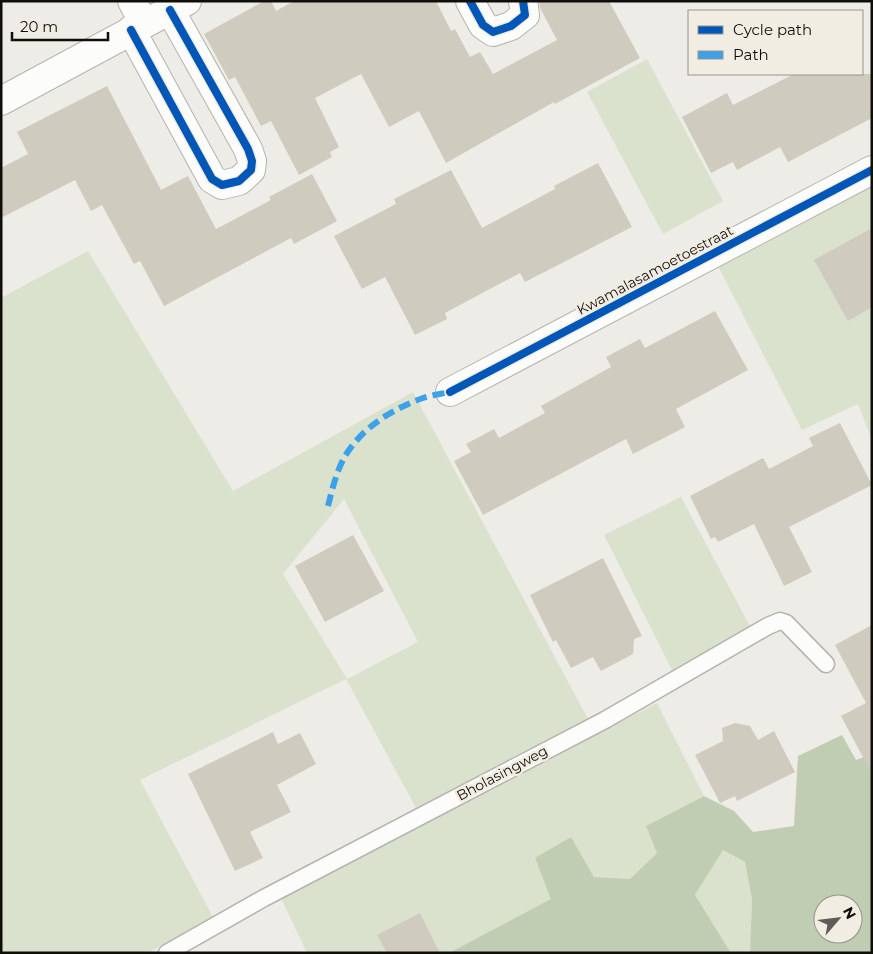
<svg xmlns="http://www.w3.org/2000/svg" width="873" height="954" viewBox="0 0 873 954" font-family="Montserrat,sans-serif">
  <rect width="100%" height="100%" fill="#eeece6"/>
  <path fill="#dae2ce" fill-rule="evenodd" d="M 647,59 L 723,201 L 663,234 L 587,92 Z
    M 872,179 L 872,440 L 858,404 L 802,430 L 717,264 Z
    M 88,251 L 233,491 L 413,392 L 588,719 L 416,808 L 346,679 L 140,780 L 214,919 L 147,953 L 1,953 L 1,298 ZM 344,499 L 418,642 L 347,679 L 283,574 Z
    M 681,497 L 751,628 L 673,672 L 604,535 Z
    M 657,703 L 704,796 L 646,826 L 657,853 L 630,879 L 594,877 L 571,837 L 535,859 L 552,899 L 449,953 L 307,953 L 281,898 Z
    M 723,850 L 745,862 L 752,900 L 750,953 L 731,953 L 695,895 Z"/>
  <path fill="#c0cdb2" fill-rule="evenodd" d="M 842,735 L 856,760 L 872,754 L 872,953 L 750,953 L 752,900 L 745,862 L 723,850 L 695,895 L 731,953 L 449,953 L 551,899 L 535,858 L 571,837 L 594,877 L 630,879 L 657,853 L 646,826 L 704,796 L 734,811 L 753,832 L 794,826 L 798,756 ZM 823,904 L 853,904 L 853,934 L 823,934 Z"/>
  <path fill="#d0cbbf" d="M 264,1 L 271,1 L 276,11 L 294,1 L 436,1 L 451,31 L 455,29 L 470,57 L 480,52 L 493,74 L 557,40 L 540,8 L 539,1 L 609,1 L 640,58 L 555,104 L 554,102 L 446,163 L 419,111 L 389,127 L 361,74 L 315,98 L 339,147 L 330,152 L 332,157 L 299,175 L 271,121 L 261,126 L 235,77 L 229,80 L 204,34 Z
    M 794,74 L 872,74 L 872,118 L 788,162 L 780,147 L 737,170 L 733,162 L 711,173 L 682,117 L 727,93 L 733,105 Z
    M 107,86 L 161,190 L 188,176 L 216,229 L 271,200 L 269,197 L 312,174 L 337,221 L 294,244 L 291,238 L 164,306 L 140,261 L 134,264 L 102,205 L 91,211 L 75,180 L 1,218 L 1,168 L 28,154 L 17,132 Z
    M 598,163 L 632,227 L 525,282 L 520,273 L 445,313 L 447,319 L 415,335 L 385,277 L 362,289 L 334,236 L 396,204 L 394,199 L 451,170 L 482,228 L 555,189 L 554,186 Z
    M 872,228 L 872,307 L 848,321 L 814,260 Z
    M 715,311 L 748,370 L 676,409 L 685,427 L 633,454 L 626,439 L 483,515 L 454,461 L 471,452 L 466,444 L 494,429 L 499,438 L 545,413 L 541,406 L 611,367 L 606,357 L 640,339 L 645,348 Z
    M 840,423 L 872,485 L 789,527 L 812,572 L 784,586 L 754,524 L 718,542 L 715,537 L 711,539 L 690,496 L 763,458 L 769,469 L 813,446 L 809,438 Z
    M 353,535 L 384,591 L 325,622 L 295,566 Z
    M 603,558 L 642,636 L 634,639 L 633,654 L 601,671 L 593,657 L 571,668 L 556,640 L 553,642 L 530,595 Z
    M 872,625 L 872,774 L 841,716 L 866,703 L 835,645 Z
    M 735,723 L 750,726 L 758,740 L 774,731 L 795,772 L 737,801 L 735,796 L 720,803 L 695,755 L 723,741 L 722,728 Z
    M 273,732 L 278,744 L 300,733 L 316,764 L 277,785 L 291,812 L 250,832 L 263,858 L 235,871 L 188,774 Z
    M 420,913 L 440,953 L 387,953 L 377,935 Z"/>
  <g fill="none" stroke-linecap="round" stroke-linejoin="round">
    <defs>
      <path id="lane" d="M 167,953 L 264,898 L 605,720 L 768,626 L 780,621 L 786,623 L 826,664"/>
      <path id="street" d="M 132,1 L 144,24
        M 470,1 L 483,25 L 493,32 L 511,26 L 525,15 L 523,1
        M 131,30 L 212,179 L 222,185 L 239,181 L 251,170 L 252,161 L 248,149 L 170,10
        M 1,101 L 187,1
        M 450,392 L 872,170"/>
    </defs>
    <use href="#lane" stroke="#b5b3af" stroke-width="19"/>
    <use href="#street" stroke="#b5b3af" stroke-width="30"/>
    <use href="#lane" stroke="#fcfcfb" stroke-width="16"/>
    <use href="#street" stroke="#fcfcfb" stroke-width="28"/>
    <path stroke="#3da1e9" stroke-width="6" stroke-dasharray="12 6" stroke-linecap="butt" d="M 328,506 C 332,490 336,473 344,458 C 360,429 392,409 423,398 C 431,395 441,394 450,392"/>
    <defs>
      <path id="cycleway" d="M 470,1 L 483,25 L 493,32 L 511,26 L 525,15 L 523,1
        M 131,30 L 212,179 L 222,185 L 239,181 L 251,170 L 252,161 L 248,149 L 170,10
        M 450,392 L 872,170"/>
    </defs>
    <use href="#cycleway" stroke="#f1ede2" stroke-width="11"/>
    <use href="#cycleway" stroke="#0057b8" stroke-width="8"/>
  </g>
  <g text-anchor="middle" stroke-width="5" stroke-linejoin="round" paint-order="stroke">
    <g font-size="14" fill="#100e0b" stroke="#f1ede2">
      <text transform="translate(655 270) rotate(-28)" y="5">Kwamalasamoetoestraat</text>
      <text transform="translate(502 773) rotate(-28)" y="5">Bholasingweg</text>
    </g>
  </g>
  <rect width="873" height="954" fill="none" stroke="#100e0b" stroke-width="5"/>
  <rect x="688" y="10" width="175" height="65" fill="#f1ede2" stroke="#97948c"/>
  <rect x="698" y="26" width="25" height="8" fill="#0057b8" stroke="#97948c"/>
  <text x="733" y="35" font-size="15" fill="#100e0b">Cycle path</text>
  <rect x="698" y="51" width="25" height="8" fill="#3da1e9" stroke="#97948c"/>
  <text x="733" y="60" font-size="15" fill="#100e0b">Path</text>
  <g transform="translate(838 919) rotate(62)"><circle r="24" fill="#f1ede2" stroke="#97948c"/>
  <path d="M0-4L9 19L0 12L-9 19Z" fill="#5e5c58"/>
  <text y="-8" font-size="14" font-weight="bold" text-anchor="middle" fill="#100e0b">N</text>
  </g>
  <path d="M12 32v8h96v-8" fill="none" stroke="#100e0b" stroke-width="2.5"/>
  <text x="20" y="32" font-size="15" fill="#100e0b" stroke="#f1ede2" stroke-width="4" paint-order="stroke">20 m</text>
</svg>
